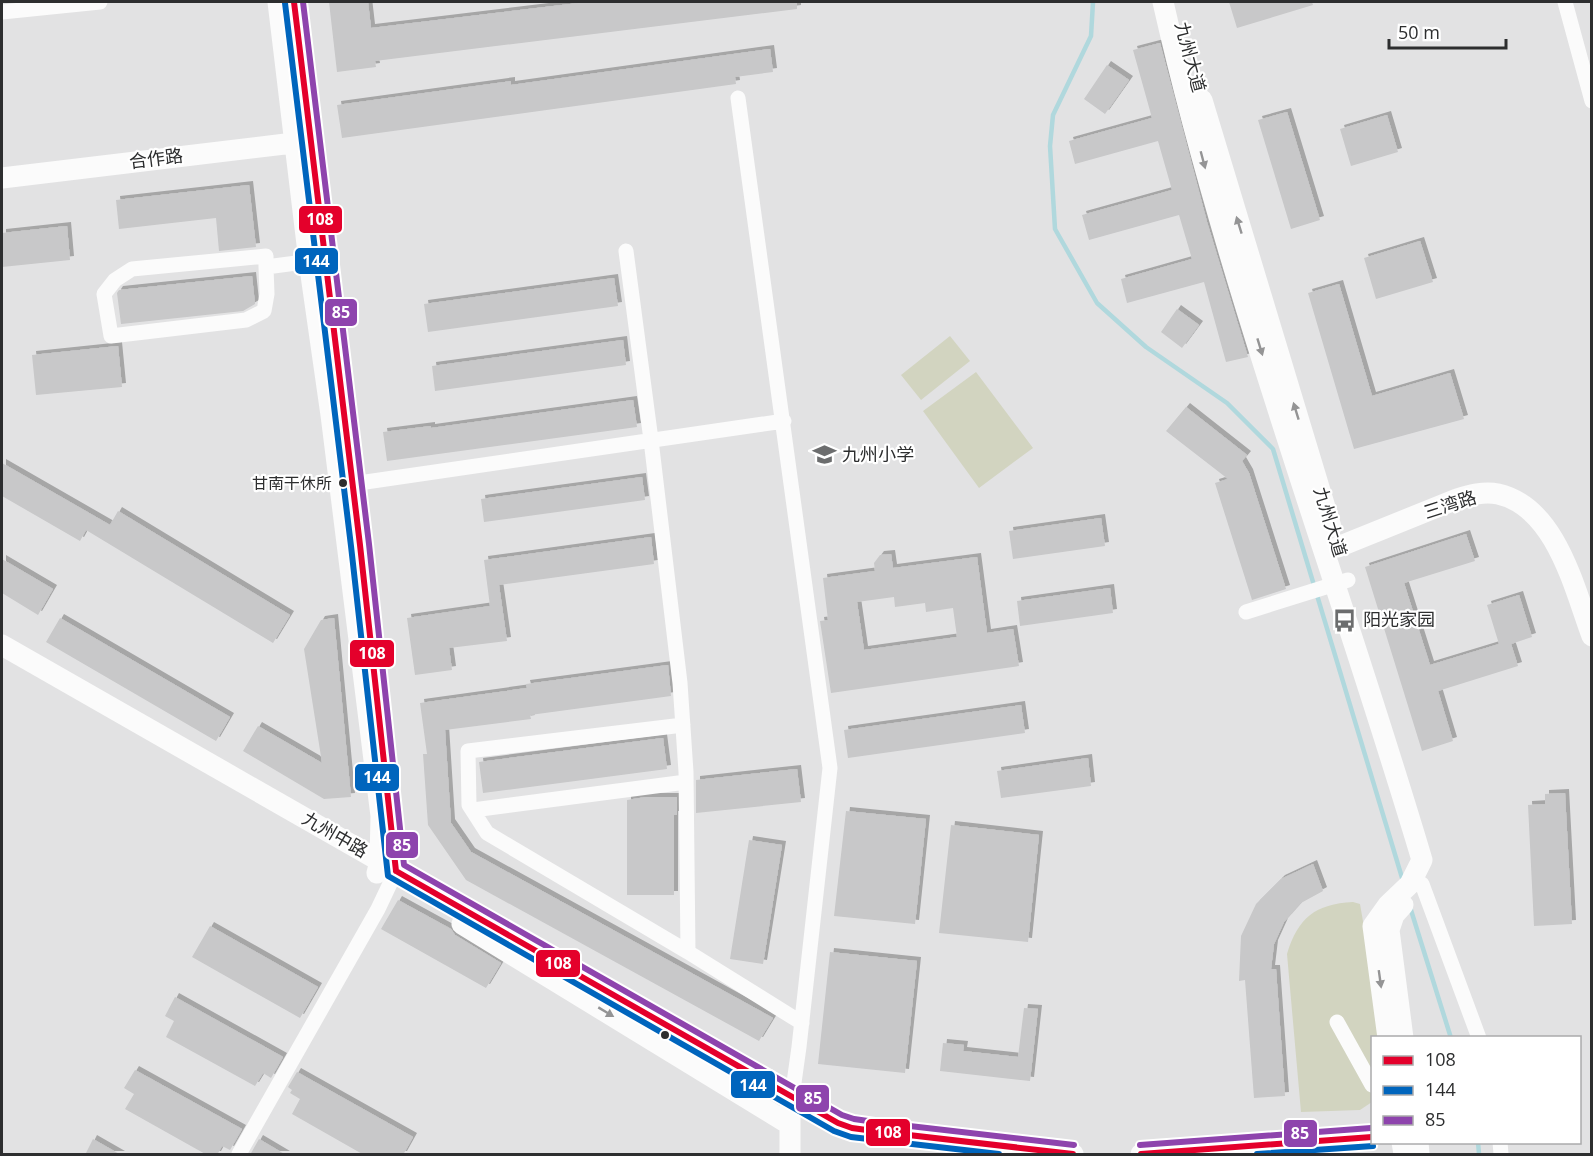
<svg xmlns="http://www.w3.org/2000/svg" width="1593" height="1156" viewBox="0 0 1593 1156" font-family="'Open Sans','Noto Sans SC',sans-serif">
  <defs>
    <filter id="shadow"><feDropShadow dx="4" dy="-4" stdDeviation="0" flood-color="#0004"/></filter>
  </defs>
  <rect width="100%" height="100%" fill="#e2e2e3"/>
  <path fill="#d2d4c0" d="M 950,336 L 970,361 L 921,400 L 901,375 Z
    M 976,372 L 1033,448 L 979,488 L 923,411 Z
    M 1353,902 L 1360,904 L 1383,1037 L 1372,1038 L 1372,1102 L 1360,1110 L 1301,1112 L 1287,954 C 1298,918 1315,904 1353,902 Z"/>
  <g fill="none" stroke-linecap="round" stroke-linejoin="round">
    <path stroke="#b0d8dd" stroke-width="4.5" d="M 1093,2 L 1091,36 L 1053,115 L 1050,146 L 1055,229 L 1097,303 L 1146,347 L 1227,403 L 1273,449 L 1403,881
      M 1410,907 L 1451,1038
      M 1478,1142 L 1479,1154"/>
  </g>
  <path fill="#c8c8c9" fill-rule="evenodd" filter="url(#shadow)" d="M 329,2 L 368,2 L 371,28 L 587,2 L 797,2 L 797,9 L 375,61 L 376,67 L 337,72 Z
    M 1229,2 L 1312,2 L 1313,5 L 1237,28 Z
    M 1160,43 L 1207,222 L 1248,357 L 1226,362 L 1204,282 L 1127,303 L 1121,279 L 1192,259 L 1179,215 L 1089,240 L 1082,215 L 1172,190 L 1158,141 L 1075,164 L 1069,141 L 1152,118 L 1133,50 Z
    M 770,49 L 773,72 L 735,77 L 736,84 L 342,138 L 337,105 L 511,81 L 511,85 Z
    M 1107,65 L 1129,80 L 1105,114 L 1084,99 Z
    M 1287,112 L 1320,220 L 1291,229 L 1258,120 Z
    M 1387,115 L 1398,152 L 1351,166 L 1340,129 Z
    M 249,185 L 256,247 L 219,251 L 216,218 L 119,229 L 116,200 Z
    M 67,226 L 70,260 L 2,267 L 2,233 Z
    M 1420,241 L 1433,282 L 1376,299 L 1364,258 Z
    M 252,276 L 255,304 L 243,311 L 121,324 L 117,293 L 119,290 Z
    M 614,278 L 618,306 L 428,332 L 424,304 Z
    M 1339,284 L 1372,396 L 1450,373 L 1464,419 L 1354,449 L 1308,293 Z
    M 1177,309 L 1199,325 L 1182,348 L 1161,332 Z
    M 623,340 L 626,365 L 435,391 L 432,366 Z
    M 118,346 L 122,387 L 36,395 L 32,355 Z
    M 633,400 L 637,427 L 387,461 L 383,432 L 431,426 L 431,428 Z
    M 1186,407 L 1247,455 L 1242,461 L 1249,473 L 1286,589 L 1252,600 L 1215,483 L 1228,479 L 1166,431 Z
    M 2,463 L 110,525 L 118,511 L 290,615 L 273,643 L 86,530 L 80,541 L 2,496 Z
    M 642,477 L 645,500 L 484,522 L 481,499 Z
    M 1101,518 L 1105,546 L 1013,559 L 1009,531 Z
    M 1466,534 L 1475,561 L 1404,583 L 1430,665 L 1499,644 L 1487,605 L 1519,595 L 1532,637 L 1511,644 L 1518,666 L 1438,691 L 1453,741 L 1422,751 L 1365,567 Z
    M 651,537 L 654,564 L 499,585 L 507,641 L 449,648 L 452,670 L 415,675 L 407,618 L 490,606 L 484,560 Z
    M 891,554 L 893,568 L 977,557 L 987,633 L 1013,629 L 1019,666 L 831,693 L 820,621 L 828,620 L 823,578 L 875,571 L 874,563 L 880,555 ZM 894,597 L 895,607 L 925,603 L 926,612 L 953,608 L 957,637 L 864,650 L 857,602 Z
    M 2,559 L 53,589 L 38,615 L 2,593 Z
    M 1110,588 L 1113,613 L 1020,626 L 1017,601 Z
    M 60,618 L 230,717 L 216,741 L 46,642 Z
    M 334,618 L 351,797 L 324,799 L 243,751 L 258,726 L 322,763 L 304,649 L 321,620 Z
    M 668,665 L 671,696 L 530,715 L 531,719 L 445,730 L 451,823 L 471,852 L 773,1018 L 759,1041 L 466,880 L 428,825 L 423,754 L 427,754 L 420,703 L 527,688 L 526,684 Z
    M 1021,705 L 1025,733 L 848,758 L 844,730 Z
    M 663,738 L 667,769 L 483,793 L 479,762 Z
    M 1088,758 L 1091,786 L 1001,798 L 997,771 Z
    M 797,769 L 801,802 L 696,813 L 696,780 Z
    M 1565,793 L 1572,924 L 1534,926 L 1528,805 L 1545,804 L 1545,794 Z
    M 646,797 L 677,797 L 677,815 L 674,815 L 674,895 L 627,895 L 627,800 Z
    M 846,811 L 926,819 L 915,924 L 834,916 Z
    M 951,825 L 1039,835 L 1028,942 L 939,933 Z
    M 749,840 L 782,845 L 763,964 L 730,959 Z
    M 1313,864 L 1323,891 L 1301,903 L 1284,922 L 1274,944 L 1271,969 L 1276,969 L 1285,1096 L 1254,1098 L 1245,980 L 1239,981 L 1241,936 L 1256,904 L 1281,879 Z
    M 398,900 L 451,929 L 455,935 L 501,963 L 486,988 L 381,929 Z
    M 210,926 L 318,987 L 300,1018 L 192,957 Z
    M 830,952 L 917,961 L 905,1073 L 818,1064 Z
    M 175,997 L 283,1057 L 271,1078 L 263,1073 L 255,1086 L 166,1037 L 174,1021 L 165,1016 Z
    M 1024,1008 L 1038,1009 L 1030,1081 L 940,1071 L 943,1043 L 964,1045 L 963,1051 L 1018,1057 Z
    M 135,1070 L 242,1129 L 230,1150 L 222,1146 L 217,1155 L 207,1155 L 125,1109 L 134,1094 L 124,1088 Z
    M 297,1072 L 413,1137 L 403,1155 L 364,1155 L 292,1114 L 300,1099 L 290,1093 L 292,1090 L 288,1087 Z
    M 93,1139 L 121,1155 L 85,1155 Z
    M 259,1139 L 286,1155 L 250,1155 Z"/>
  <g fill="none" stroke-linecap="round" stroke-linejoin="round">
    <path stroke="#fbfbfb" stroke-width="15" d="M 1565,2 L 1592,101
      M 2,12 L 100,2
      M 738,98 L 830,768 L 799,1047 L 792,1097
      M 626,251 L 651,440 L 680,683 L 686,772 L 688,952 L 802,1023
      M 266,267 L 266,256 L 132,269 L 115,280 L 104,294 L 111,336 L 246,320 L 264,311 L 267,294 L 266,267 L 319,260
      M 352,484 L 784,421
      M 1246,612 L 1348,580
      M 683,725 L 468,751 L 469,805 L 487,833 L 688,952
      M 473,810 L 686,782
      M 1422,884 L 1479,1038
      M 1337,1022 L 1372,1085
      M 1500,1142 L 1501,1154
      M 239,1154 L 378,909 L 396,871"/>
    <path stroke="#fbfbfb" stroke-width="21" d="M 278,2 L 309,261 L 331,415 L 381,816 L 380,861 L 377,873
      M 294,2 L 339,372
      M 1163,2 C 1229,293 1337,574 1422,860 L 1410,884 L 1388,905 L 1373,926 L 1388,1038
      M 1202,100 L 1331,527
      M 2,178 L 310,141
      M 1338,547 L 1457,499 C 1470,495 1484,491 1498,494 C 1556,507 1574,588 1592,636
      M 2,645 L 838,1123 L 852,1128 L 874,1131 L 1073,1154
      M 1403,905 L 1394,915 L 1389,930 L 1403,1038
      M 462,924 L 789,1124
      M 1402,1142 L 1404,1154
      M 1418,1142 L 1419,1154
      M 790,1154 L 790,1110
      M 1141,1154 L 1372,1137"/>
    <defs>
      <path id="bus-1" d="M 294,2 L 360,545 L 396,871
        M 396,871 L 838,1123 L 852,1128 L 874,1131 L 1073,1154
        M 1141,1154 L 1372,1137"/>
      <path id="bus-2" d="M 285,3 L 351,546 L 388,876 L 834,1131 L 851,1137 L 999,1154
        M 1257,1154 L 1373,1146"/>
      <path id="bus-3" d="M 303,2 L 369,544 L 404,865 L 842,1115 L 854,1119 L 875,1122 L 1074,1145
        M 1140,1145 L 1371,1128"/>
    </defs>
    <use href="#bus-1" stroke="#fff" stroke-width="10"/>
    <use href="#bus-2" stroke="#fff" stroke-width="10"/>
    <use href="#bus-3" stroke="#fff" stroke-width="10"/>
    <use href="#bus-1" stroke="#e4002b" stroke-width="6"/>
    <use href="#bus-2" stroke="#0065bd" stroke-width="6"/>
    <use href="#bus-3" stroke="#8e44ad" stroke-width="6"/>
  </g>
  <defs><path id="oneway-solid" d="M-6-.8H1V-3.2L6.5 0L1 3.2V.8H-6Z" transform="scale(1.5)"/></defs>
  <g fill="#949495">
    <use href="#oneway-solid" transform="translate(1203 160) rotate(75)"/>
    <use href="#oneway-solid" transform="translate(1239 225) rotate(-107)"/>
    <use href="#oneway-solid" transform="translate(1260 347) rotate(73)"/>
    <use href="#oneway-solid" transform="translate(1296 411) rotate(-107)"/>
    <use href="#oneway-solid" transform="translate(1380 979) rotate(82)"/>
    <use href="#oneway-solid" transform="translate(606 1012) rotate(31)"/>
  </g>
  <defs>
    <symbol id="school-bare" viewBox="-9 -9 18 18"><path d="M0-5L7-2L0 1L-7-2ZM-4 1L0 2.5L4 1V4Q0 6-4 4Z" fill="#6c6d6e" stroke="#fff" stroke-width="2.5" paint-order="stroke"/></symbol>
    <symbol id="bus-bare" viewBox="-9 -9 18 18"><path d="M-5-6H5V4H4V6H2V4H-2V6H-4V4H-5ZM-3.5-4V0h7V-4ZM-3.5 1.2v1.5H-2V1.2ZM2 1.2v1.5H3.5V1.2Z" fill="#6c6d6e" stroke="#fff" stroke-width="2.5" paint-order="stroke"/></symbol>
  </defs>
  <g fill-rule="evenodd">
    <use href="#school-bare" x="808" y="438" width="33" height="33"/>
    <use href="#bus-bare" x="1328" y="604" width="33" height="33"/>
  </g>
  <g fill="#2d2e2f" stroke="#fff" stroke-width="2">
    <circle cx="343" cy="483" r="5"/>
    <circle cx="665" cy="1035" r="5"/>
  </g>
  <g text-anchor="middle" stroke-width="4.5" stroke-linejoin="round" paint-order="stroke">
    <g font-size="16" fill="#2d2e2f" stroke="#fff" text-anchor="end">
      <text x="332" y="489">甘南干休所</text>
    </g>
    <g font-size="18" fill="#2d2e2f" stroke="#fff">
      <text transform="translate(1190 57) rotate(75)" y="6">九州大道</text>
      <text transform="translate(156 159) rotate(-7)" y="6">合作路</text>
      <text transform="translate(1450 505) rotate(-18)" y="6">三湾路</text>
      <text transform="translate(1330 522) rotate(73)" y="6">九州大道</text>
      <text transform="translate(335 835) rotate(30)" y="6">九州中路</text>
    </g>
    <g font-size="18" fill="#2d2e2f" stroke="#fff" text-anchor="start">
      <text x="842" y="461">九州小学</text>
      <text x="1363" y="626">阳光家园</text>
    </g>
  </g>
  <g stroke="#fff" stroke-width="2">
    <rect x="298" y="205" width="45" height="29" rx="6" fill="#e4002b"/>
    <rect x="294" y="247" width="45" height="28" rx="6" fill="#0065bd"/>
    <rect x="324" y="298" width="34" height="29" rx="6" fill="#8e44ad"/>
    <rect x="349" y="639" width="46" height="29" rx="6" fill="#e4002b"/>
    <rect x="354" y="763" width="46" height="29" rx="6" fill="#0065bd"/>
    <rect x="385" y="831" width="34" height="28" rx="6" fill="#8e44ad"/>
    <rect x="535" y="949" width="46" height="29" rx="6" fill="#e4002b"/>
    <rect x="730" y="1070" width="46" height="29" rx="6" fill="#0065bd"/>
    <rect x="795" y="1084" width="35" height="29" rx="6" fill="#8e44ad"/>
    <rect x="865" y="1118" width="46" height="29" rx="6" fill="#e4002b"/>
    <rect x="1283" y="1119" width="35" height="29" rx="6" fill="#8e44ad"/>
  </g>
  <g font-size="16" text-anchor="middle" font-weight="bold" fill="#fff">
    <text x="320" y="225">108</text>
    <text x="316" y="267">144</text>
    <text x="341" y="318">85</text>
    <text x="372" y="659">108</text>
    <text x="377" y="783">144</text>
    <text x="402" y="851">85</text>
    <text x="558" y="969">108</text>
    <text x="753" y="1091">144</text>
    <text x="813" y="1104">85</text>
    <text x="888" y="1138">108</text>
    <text x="1300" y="1139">85</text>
  </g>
  <rect width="1593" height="1156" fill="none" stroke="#2d2e2f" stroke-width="6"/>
  <rect x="1371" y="1036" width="210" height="108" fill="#ffffff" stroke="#ababac" stroke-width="1.5"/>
  <rect x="1383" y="1056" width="30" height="9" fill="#e4002b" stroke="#ababac" stroke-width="1.5"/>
  <text x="1425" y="1066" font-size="18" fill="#2d2e2f">108</text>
  <rect x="1383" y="1086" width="30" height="9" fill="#0065bd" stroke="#ababac" stroke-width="1.5"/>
  <text x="1425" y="1096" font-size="18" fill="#2d2e2f">144</text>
  <rect x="1383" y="1116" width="30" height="9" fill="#8e44ad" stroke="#ababac" stroke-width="1.5"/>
  <text x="1425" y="1126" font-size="18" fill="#2d2e2f">85</text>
  <path d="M1389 39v9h117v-9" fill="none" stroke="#2d2e2f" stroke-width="3"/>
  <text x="1398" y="39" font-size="18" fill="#2d2e2f" stroke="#ffffff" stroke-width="4.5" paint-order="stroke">50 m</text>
</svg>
